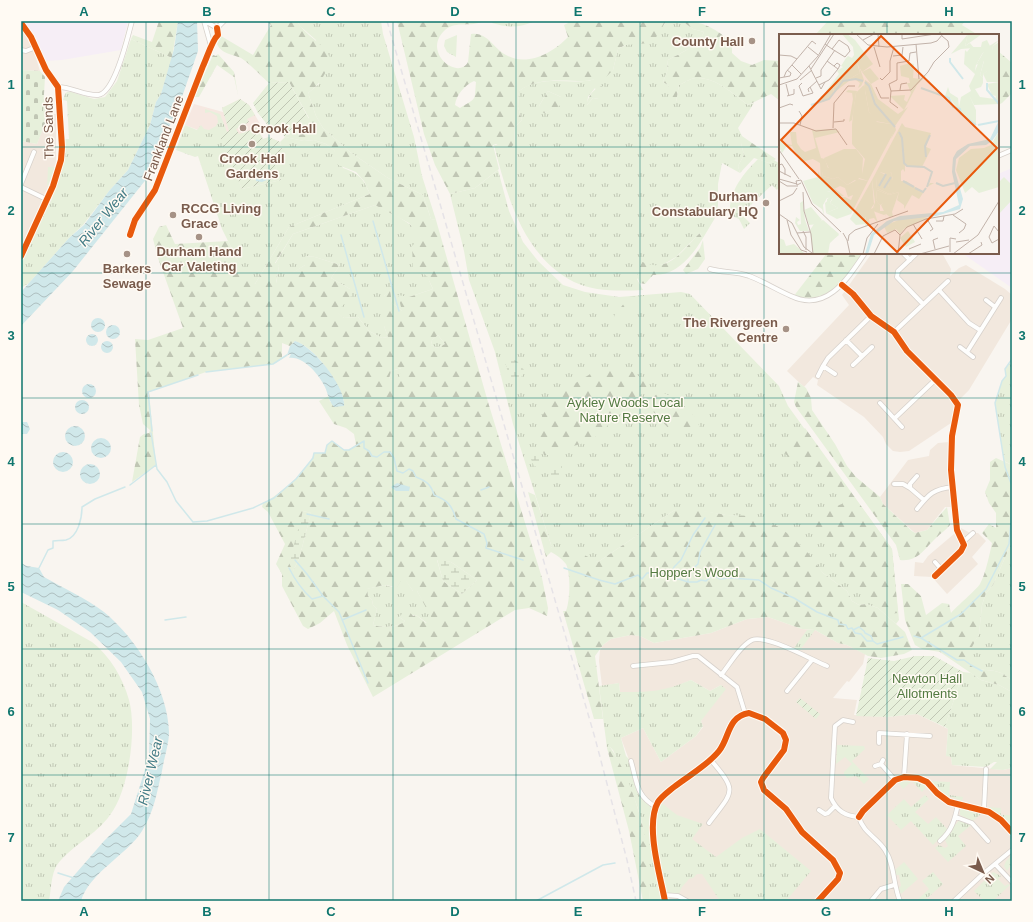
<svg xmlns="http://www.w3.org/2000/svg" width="1033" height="922" viewBox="0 0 1033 922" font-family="Arial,sans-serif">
  <defs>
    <pattern id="grass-tufts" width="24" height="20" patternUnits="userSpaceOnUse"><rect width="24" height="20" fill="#e7f0db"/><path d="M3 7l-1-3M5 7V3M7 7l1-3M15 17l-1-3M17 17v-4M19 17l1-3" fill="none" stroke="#c0c6b4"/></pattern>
    <pattern id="forest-firs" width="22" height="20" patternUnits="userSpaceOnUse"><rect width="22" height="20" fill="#e7f0db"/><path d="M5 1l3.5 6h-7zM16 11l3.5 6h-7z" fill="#c0c6b4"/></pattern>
    <pattern id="wetland-marsh" width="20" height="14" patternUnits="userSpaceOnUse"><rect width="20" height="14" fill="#e7f0db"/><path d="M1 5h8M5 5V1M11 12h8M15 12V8" fill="none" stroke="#c0c6b4"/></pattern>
    <pattern id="cemetery-stones" width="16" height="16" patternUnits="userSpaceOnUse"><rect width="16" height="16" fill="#e7f0db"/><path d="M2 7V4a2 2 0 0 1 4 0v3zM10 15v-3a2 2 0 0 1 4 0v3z" fill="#c0c6b4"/></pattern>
    <pattern id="garden-furrows" width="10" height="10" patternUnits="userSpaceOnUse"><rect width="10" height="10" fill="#e7f0db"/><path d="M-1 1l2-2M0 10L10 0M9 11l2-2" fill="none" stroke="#c0c6b4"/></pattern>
    <pattern id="water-waves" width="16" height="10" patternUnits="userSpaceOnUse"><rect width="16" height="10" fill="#d0e8ea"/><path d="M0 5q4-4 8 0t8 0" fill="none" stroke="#aebfc0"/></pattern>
  </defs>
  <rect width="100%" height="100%" fill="#f9f5f0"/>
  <path fill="#f2e8de" d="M 21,27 L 34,51 L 40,71 L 21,70 Z
    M 48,114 L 56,114 L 56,162 L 48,187 L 41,201 L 42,205 L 32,222 L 21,248 L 21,141 L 37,144 Z
    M 872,253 L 942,253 L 951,269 L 950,276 L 959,268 L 966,265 L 1005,289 L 1012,295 L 1012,319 L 969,390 L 954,405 L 957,419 L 909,451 L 900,452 L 893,451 L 886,444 L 883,437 L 864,417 L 817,385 L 818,380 L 813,377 L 804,387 L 787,371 L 849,305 L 842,295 Z
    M 949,442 L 952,507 L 945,507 L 927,530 L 915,533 L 883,504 L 880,497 L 908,460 L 929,456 L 930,450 L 938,443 Z
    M 961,528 L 970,533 L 978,533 L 986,541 L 972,557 L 978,564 L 947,594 L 932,577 L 914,576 L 915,562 L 923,563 L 928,556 Z
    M 768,617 L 802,629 L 815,630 L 838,643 L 847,645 L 865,654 L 863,664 L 849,682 L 847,681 L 833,698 L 857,700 L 854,715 L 887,717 L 917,714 L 948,729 L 946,756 L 951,756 L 952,765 L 1003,770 L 1012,768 L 1012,901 L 665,901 L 643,798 L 621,738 L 643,728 L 661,762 L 696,736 L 703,727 L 701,721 L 721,685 L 710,691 L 691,680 L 668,690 L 655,692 L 620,692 L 619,683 L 602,686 L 599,661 L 600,650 L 603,645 L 611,639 L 631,635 L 640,636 L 654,643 L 711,633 L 747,619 Z"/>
  <path fill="#f6e8e1" d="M 240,99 L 249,105 L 255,115 L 264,131 L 260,134 L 263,139 L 269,137 L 280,142 L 242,189 L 219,135 L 206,133 L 185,125 L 194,104 L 223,112 L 222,108 Z"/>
  <path fill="#f6eef6" d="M 23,21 L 128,21 L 121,50 L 62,60 L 45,61 L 38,45 Z
    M 1012,168 L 1012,288 L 962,253 L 998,253 L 998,174 Z"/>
  <path fill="url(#grass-tufts)" fill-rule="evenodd" d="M 297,21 L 381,21 L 383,34 L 414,137 L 422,176 L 436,220 L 431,219 L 423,195 L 388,178 L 350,152 L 323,128 L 316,116 L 308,93 L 319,84 L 316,40 L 300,26 Z
    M 493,21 L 535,21 C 519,28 509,28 492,23 Z
    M 666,21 L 682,21 L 693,29 L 704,32 C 698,46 681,53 668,60 L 667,72 L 663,82 L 668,85 L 676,102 L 679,85 C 684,83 691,78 696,78 C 716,77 733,94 748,105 L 754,103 L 738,128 L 742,136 L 752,143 L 741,143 L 744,155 L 738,166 L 740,173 L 722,163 L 718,184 L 718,206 L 715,218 L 703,238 L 700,233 L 676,257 L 664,264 L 656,266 L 637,279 L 643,290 C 620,291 595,292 574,282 C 523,256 507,196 494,145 L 514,144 L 515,127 L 522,120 L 518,107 L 519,91 C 538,76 564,83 586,81 C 596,80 604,74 613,70 L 618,49 L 664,25 ZM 595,88 L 599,99 L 593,98 L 587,105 L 588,97 ZM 548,91 L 561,97 L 561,104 L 545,113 L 539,106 Z
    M 457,35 L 456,57 L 447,52 L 444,46 L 445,40 Z
    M 131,39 L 172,58 L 161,94 L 156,102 L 150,125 L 128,170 L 109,191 L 83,225 L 69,238 L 29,283 L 21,288 L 21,264 L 32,235 L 51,201 L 64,160 L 65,139 L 69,139 L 67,101 L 63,100 L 65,94 L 67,92 L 71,92 L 94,99 L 105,97 L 117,81 Z
    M 43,99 L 51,100 L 48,112 L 43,112 Z
    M 205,109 L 220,114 L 227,132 L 220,135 L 242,189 L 281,180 L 275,164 L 280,150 L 282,149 L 280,142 L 285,137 L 304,141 L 314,140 L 326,144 L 334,150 L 343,168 C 360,174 363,178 370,194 L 289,227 L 255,284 L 253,283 L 237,259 L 222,229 L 198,156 L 195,157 L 176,150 L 185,125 L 197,130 L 201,125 L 204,129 L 209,130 L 216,126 L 218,122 L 217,116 L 210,112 L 205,113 Z
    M 758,159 L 769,163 L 774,160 L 780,164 L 780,185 L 777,190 L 772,185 L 741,214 L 750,223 L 744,229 L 739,219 L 730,215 C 728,192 743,174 758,159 Z
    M 48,167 L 55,167 L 47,188 Z
    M 498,170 L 509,211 L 523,242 L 538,261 L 563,285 L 585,292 L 619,297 L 681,292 L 690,294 L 779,386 L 788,406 L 892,549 L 899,620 L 896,624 L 878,608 L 866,604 L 859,605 L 852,601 L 847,591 L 823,573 L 813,561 L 753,517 L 726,515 L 682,508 L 673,511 L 598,562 L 552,548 L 513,424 L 495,352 L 469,280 L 464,251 L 450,194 L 475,188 Z
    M 375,205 C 389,212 418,224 422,240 C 426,258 424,272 433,289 L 409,297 L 402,311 L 392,303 L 390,291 L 384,296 L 384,326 L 388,337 L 382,338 L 369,331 L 358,317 L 344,318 L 336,312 L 350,289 L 331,278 L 340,265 L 315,257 L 305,256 L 305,265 L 276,284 L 279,266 L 275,264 L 293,234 Z
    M 438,335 L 445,344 L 437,348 L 431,345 L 432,340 Z
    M 1009,364 L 1012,365 L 1012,465 L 1004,461 L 995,403 L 1002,381 L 1006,376 L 1005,369 Z
    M 402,368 L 399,381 L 389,379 L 391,371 Z
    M 1012,537 L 1012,680 C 1008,678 1005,675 1001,673 C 986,667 980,675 964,660 L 979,634 L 982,605 L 986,593 L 993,585 L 1011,544 Z
    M 403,576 L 413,591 L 417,591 L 432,617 L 427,623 L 416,615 L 399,617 L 405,621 C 397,628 383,628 373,625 L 377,609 L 373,605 L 372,600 L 368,596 L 366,589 L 384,585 L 392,587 Z
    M 21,602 L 92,642 C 110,656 123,678 129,700 C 137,729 129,791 110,815 C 96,835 71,846 57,865 C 51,874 51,891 49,901 L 21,901 Z
    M 807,630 L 815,630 L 800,650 L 794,648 Z
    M 963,672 L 971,673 L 981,680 L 999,685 L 1012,692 L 1012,768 L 1003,770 L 990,769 L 997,762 L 994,762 L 986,767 L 952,765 L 951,757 L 946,756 L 948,729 L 945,727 Z
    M 691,680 L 710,691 L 721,685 L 726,689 L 701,721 L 703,726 L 696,736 L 661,762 L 643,728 L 621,738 L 626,756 L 631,761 L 640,794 L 656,807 L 659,801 L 677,815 L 703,824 L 692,839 L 716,857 L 742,838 L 760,829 L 811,871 L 786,901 L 720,901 L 702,874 L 697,874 L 693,878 L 689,879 L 682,887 L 678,896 L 664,895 L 665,901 L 650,901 C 648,879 648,856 644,834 C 640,805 625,777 613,750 L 610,747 L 607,748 L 599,686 L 619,683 L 620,692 C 651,692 662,692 691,680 Z
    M 837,745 L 864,746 L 865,749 L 852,761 L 869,779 L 864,784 L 856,776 L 847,778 L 844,774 L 844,772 L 852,764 L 845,757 L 836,764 Z
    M 905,780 L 919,781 L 927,786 L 922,792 L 912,781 L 903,789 L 898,782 Z
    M 930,781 L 950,782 L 949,795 L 963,797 L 962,801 L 945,795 Z
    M 925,795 L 929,799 L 915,812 L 928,824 L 936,817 L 948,830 L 933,845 L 911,821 L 901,830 L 887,815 L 904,799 L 911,807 Z
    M 988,807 L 1001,808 L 1001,815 L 1012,815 L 1012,828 Z
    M 965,808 L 981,812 L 982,813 L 973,821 L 960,815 L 960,810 Z
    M 960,820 L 971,825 L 958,836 L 966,846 L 948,862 L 935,848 L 939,845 L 945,848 L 948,846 L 945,840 C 949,835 955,823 960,820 Z
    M 1012,855 L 1012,863 L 1007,871 L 1004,866 L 1006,861 Z
    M 904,862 L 918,879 L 901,894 L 898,888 L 901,886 L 899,875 L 895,875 L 895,870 Z
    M 933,872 L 943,884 L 924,901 L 916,901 L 929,889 L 922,881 Z
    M 993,872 L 1001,876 L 998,879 L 1005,886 L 1008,884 L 1010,885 L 993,901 L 984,901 L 974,891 Z"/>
  <path fill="url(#forest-firs)" fill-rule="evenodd" d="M 159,21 L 178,21 L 172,58 L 131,39 L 133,35 L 152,42 Z
    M 267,21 L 297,21 C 306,37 324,42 331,60 C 325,74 321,84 308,93 L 316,116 L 323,128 L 350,152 L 388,178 L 423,195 L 431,219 L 436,220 L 488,402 L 542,578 L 548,608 L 547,616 L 529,608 L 515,610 L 373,697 L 347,645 L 334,611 L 320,623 L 308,629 L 303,626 L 282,586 L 282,574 L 276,564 L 285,544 L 268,512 L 262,507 L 263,503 C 278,496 310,469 314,453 L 325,453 L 327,445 L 332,441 L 344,450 L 349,450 L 356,445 L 354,434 L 346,428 L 334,424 L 319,401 L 329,396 L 330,402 L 344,401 C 339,382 315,347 295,341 L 290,346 L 282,343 L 282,359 L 273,364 L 206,372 L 149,392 L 156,465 L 132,482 L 140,437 L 144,434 L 149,433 L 150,430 L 143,424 L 139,405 L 135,339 L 148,340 L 183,328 L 158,258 L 153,239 L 159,227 L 166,225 L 175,244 L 228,241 L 237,259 L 255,284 L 289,227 L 370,194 L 364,181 L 356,172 L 338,165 L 334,150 L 326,144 L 314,140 L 304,141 L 285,137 L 309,118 L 289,82 L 269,83 C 262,77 248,62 241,58 C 232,54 221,54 217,44 L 221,36 L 253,55 L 271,25 ZM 375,205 L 409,223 L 421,238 L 412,246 L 413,267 L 427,276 L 433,289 L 409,297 L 398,295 L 402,311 L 392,303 L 390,290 L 384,296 L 384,326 L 388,337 L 382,338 L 369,331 L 358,317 L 344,318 L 337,312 L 352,295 L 350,289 L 331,278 L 340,265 L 315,257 L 305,256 L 305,265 L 276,283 L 279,266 L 275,263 L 293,234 ZM 438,335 L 445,344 L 437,348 L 431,345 L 432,340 ZM 401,368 L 399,380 L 389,379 L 391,371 ZM 303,511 L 311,513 L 299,559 L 293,571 ZM 437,560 L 451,562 L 477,580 L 462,594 L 443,581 ZM 403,577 L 413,591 L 417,591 L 431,617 L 426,623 L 416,615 L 413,616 L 407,609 L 399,617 L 405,621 C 397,628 383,628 373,625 L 377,609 L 373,605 L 372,600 L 368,596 L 367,589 L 384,585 L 397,587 Z
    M 397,21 L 483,21 C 471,28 457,20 445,30 C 421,52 458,81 468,62 L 471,34 C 487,31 493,48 506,55 C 527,67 553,53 568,37 L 564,25 L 568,23 L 568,21 L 666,21 L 657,36 L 650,43 L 625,45 L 618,49 L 613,70 L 603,80 C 596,78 591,81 584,81 C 563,81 537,77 519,91 L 518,107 L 522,120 L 515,127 L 514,144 L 509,150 L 504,149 L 496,144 L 493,145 L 499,169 L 475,188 L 450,194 L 435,165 L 424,134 ZM 474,81 L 476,82 C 474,101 478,97 460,108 L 455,105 C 456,95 465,85 474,81 Z
    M 682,21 C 703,21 718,29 732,44 L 732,53 L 741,61 L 752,65 L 764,60 L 780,61 L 780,101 L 771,94 L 748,105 C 733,94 716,77 696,78 C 691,78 684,83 679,85 L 676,102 L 672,101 L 668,85 L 663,82 L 667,72 L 668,60 C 681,53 698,46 704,32 L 693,29 Z
    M 828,21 L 965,21 L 962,25 L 978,35 L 815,35 Z
    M 998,51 L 1012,63 L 1012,93 L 1002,103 L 998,105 Z
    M 218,54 L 234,72 L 238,95 L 234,77 L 217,65 L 199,97 L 194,97 L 213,55 L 216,56 Z
    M 604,86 L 606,92 L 599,99 L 593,98 L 586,106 C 588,97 593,87 604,86 Z
    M 548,91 L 561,97 L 561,105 L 545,113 L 540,112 L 539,106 Z
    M 741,143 L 752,143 L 776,159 L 769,163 L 754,158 L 740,173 L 738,166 L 744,155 Z
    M 700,233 L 703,238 C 692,256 676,276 653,275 L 645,284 L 640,283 C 635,276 639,269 642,262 C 646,263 652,266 657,265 C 675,265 688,244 700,233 Z
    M 703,240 L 705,259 L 698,269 L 686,274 L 683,270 L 700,248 Z
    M 827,253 L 865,253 L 834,292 L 816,300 L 793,297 Z
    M 645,296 L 645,298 L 616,322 L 614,316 L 629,297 Z
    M 602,367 C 626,367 633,368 649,387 L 591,441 L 563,449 L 554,455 L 544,455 C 542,447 537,434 539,425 C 547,396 578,382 602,367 Z
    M 798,382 L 806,388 L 811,398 L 812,410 L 835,444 L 847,466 L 856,477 L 880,497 L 883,504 L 912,531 L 915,533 L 927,530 L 947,507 L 950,525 C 946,530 941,533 936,538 C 924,549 918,562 900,560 L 896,545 L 796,407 L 794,402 Z
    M 660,391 C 675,398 697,412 700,429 L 671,431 L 646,404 Z
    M 805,428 L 892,549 L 898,613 L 889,614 L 870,601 L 844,576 L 840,571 L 839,554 L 817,535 L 810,523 L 825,510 L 842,504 L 843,500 C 833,490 825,478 813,470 C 802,462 794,465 784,452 L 787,445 Z
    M 996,458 L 1012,465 L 1011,544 L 993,585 L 986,593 L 982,605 L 979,634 L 965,660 C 979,674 986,667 1001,673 C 1005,675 1008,678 1012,680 L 1012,692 L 999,685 L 981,680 L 940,652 L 922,649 L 915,645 L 905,620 L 901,584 L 908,584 L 921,596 L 926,615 L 942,603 L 949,604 L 951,613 C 957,606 976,590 980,584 C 985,576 990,553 992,543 L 982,533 L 989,524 L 996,528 L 996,513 L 989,503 L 985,492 L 990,480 L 990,462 Z
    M 528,492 L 535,495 L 552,548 L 567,546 L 598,562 L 673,511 L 682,507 L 726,515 L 753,516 L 779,527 L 791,536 L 808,553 L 823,573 L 847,591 L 852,601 L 859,605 L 866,604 L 878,608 L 905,632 L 912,650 L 904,654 L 881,658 L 868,656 L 847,645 L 838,643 L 815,630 L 802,629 L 768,617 L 747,619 L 711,633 L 654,643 L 640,636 L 631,635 L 611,639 L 603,645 L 595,656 L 603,719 L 594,719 L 563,611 L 566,611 C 570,601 571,574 566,564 C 562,559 557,555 551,552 L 546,557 Z
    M 610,747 C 629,774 644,822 648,854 C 650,870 649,886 650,901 L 643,901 L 629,831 L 607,748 Z"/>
  <path fill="url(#wetland-marsh)" d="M 508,358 L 517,361 L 524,370 L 521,378 L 517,381 C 508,378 507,369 505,361 Z
    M 533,451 L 537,458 L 542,461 L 543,464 L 537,467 L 534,466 L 530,457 L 530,452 Z
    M 554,461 L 558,461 L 562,463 L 562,473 L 560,475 L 550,477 C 546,470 549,467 554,461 Z
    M 303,511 L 311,513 L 299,559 L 293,571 L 289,563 Z
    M 437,559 L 451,562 L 477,580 L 462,594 L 443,581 Z"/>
  <path fill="url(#cemetery-stones)" d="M 21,70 L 40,71 L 45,77 L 43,111 L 48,112 L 48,116 L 37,144 L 21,141 Z"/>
  <path fill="url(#garden-furrows)" d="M 289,82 L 309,119 L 285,137 L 278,129 L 273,132 L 258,113 L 253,103 L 269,83 Z
    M 240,99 L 249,105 L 255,115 L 247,119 L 249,122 L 236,129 L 239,134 L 257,128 L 263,139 L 269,137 L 280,142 L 282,149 L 280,150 L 285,160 L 275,164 L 281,180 L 242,189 L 219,135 L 229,131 L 222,108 Z
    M 915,656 L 934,656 L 963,672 L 945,727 L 917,714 L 887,717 L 856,716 L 868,658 L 894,661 Z
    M 800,698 L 820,714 L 816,719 L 796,702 Z"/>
  <path fill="#e7f0db" d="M 1004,177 L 1012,185 L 1012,200 L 998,215 L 998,183 Z"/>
  <path fill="url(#water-waves)" d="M 178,21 L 197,21 L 198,51 L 183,94 L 148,177 L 73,271 L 21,326 L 21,292 L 69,238 L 84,225 L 109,191 L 128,170 L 150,125 L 156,102 L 161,94 L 174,49 Z
    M 263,172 L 269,172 L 272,175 L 271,178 L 262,182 L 256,181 L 255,178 L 256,175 Z
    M91 325a7 7 0 1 1 14 0a7 7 0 1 1-14 0Z
    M106 332a7 7 0 1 1 14 0a7 7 0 1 1-14 0Z
    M86 340a6 6 0 1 1 12 0a6 6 0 1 1-12 0Z
    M101 347a6 6 0 1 1 12 0a6 6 0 1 1-12 0Z
    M 295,341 C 313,346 346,387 344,406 L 334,407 C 329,401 328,394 325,387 C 319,375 304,356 289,358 L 291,354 L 287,355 L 290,346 Z
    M82 391a7 7 0 1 1 14 0a7 7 0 1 1-14 0Z
    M75 407a7 7 0 1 1 14 0a7 7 0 1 1-14 0Z
    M 21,422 L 27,422 L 30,429 L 27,434 L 21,434 Z
    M65 436a10 10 0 1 1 20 0a10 10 0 1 1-20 0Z
    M91 448a10 10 0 1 1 20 0a10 10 0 1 1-20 0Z
    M53 462a10 10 0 1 1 20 0a10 10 0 1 1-20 0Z
    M80 474a10 10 0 1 1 20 0a10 10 0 1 1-20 0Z
    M 397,483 L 410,487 L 409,491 L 396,491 L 391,487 Z
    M 21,563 L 27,566 L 39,568 L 44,577 C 63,588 86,598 104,612 C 137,639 168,689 169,732 C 169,744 164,758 162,771 C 157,792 154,812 142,831 C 128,854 89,873 81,901 L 58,901 L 64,887 L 104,841 L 131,814 L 149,757 L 150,719 L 142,692 L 121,662 L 90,632 L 58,610 L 21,592 Z"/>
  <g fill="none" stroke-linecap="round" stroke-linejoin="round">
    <path stroke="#d0e8ea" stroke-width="1.5" d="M 271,176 L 277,174
      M 373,221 L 399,311
      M 341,235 L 364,317
      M 1012,359 L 1005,369 L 1006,376 L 1002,381 L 995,403 L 1005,467 L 1012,486
      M 206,372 L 273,364 L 287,355
      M 152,431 L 148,392 L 198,375
      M 151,433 L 157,469 L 167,482 L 176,501 L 193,522 L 207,521 L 253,508 L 274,498 L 296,479 L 313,458 L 314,453 L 325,453 L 327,445 L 332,441 L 344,450 L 349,450 L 364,441 L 364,448 L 369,451 L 372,456 L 377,457 L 384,452 L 390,452 L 394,458 L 397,471 L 403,473 L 409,469 L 413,471 L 416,477 C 426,481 431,484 434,495 C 447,500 452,505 456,519 L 484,534 L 487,543 L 486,548 L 523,560
      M 130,485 L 156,465
      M 481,490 L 489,487
      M 307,514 L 329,519
      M 295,560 L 307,574 L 323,596
      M 39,568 L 48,550 L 53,548 L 53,541 C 57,540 61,541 66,540 C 78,537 82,518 82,507 L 95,499 L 125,487
      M 289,568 C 295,580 302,590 312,599 L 323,596 L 339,612 L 368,683
      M 564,568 L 599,580 L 615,584 L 638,575 L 642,579 L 647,573 L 652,573 L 654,575 L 657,572 L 688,582 L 697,582 L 701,580 L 706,581 L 713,575 L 720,579 L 729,578 L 759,580 L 771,588 L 794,598 L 817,612 L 838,620 L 839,624 L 846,625 L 848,629 L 852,628 L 855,633 L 861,634 L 867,641 L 873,641 L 877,644 L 903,637
      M 671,576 L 674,567 L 681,560 L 693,535 L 705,518
      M 688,582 L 688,573 L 698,564 L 700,552 L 715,525
      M 165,620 L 186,617
      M 342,620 L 366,610
      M 853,630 L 859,627 L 864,631 L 865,633 L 871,636 L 873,641
      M 914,636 L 921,638 L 961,614 L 986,589 L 1009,544 L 1012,509
      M 921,638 L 957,660 L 964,660 L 971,665 L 982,671
      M 58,873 L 74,878
      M 536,901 L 603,865 L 615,863"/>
    <defs>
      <path id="minor" d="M 204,21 L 211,46
        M 205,21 L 217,28
        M 21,23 L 31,37 L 46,70 L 58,87 L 62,147 L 61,160 L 53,186 L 21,256
        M 217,28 L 224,21
        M 21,50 L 26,51 L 36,47
        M 58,87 C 72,87 85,96 98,95 C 115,93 128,36 132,21
        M 998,156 L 1012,150
        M 21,184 L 34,152
        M 21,187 L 48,200
        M 130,235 L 135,220 L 155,190 L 203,66 C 207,58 212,40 218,35 L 217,28
        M 904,254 L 910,260
        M 916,254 L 898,271 L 897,277 L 923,304
        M 710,269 C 723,273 736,271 749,276 C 763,281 777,290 791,296 C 827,313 848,278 865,253
        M 842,285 L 853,294 L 871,316 L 894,332 L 907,351 L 951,395 L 958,405 L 952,436 L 951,470 L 957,530 L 964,545 L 961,551 L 935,576
        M 939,290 L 969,323 L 980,330
        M 986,300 L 995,307
        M 894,332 L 948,281
        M 846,340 L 862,356
        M 960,347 L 973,357
        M 967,352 L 1001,298
        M 853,365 L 872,347
        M 835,374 L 823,366 L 828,358 L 871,316
        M 818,376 L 823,366
        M 880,403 L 902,427
        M 895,418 L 935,380
        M 917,476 L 910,484 L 910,488 L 924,500
        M 894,484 L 903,484 L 910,488
        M 917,509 C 929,494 933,489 953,487
        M 963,542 L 973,533
        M 935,562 L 942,570
        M 633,666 L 672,662 L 693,656 L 698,656 L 737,687 L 745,713
        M 721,675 C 730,664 740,646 752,640 C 766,634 812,660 827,666
        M 787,691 L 812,660
        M 853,722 L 843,720 L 835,726 L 831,798 C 837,811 845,816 859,817
        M 879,743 L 879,733 L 930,736
        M 631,761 C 637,782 636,796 656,807
        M 881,764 L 895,780
        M 875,766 L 881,764 L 883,760
        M 904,777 L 907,734
        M 984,809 L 986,769
        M 819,810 L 825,814 L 828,813 L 835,806
        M 859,817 L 863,811 L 895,780 L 904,777 L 918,778 L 927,782 L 937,793 L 949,802 L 989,812 L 1001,820 L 1012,832
        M 859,817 C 863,833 877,837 885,850 C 895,865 893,885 900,901
        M 956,817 L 972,823 L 988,841
        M 709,823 C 734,790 738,792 710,759
        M 940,841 C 952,831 955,819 958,804
        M 995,864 L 1012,882
        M 664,895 L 678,896 L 687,901
        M 665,901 C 660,875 645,825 658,802 C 662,796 668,792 674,787 C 688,776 708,765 719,751 C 730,737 727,717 749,713 L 765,719 L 783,733 L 786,740 L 784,750 L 763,778 L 761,782 L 764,790 L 786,809 L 802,832 L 833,860 L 840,873 L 838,879 L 818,901
        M 871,901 L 881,889 L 894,885
        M 954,901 L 984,873 L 1012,850"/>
    </defs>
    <use href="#minor" stroke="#d7d1cb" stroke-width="5.5"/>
    <use href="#minor" stroke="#fefefd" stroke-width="4"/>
    <path stroke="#e6e3e7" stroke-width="1.5" stroke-dasharray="6 4" stroke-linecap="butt" d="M 387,21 L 595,738 L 627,860 L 636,901"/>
    <defs>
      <path id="cycleway" d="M 21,23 L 31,37 L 46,70 L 58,87 L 62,147 L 61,160 L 53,186 L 21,256
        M 130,235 L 135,220 L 155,190 L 203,66 C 207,58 212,40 218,35 L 217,28
        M 842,285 L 853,294 L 871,316 L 894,332 L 907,351 L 951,395 L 958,405 L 952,436 L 951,470 L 957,530 L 964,545 L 961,551 L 935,576
        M 859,817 L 863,811 L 895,780 L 904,777 L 918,778 L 927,782 L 937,793 L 949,802 L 989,812 L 1001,820 L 1012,832
        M 665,901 C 660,875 645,825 658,802 C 662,796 668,792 674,787 C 688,776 708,765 719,751 C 730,737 727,717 749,713 L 765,719 L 783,733 L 786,740 L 784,750 L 763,778 L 761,782 L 764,790 L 786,809 L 802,832 L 833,860 L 840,873 L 838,879 L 818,901"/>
    </defs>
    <use href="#cycleway" stroke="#fffaf3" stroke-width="8"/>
    <use href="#cycleway" stroke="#e8590c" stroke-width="6"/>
  </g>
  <path fill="none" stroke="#0f766e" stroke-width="1" stroke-opacity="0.55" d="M 146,21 L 146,901M 269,21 L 269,901M 393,21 L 393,901M 516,21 L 516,901M 640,21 L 640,901M 764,21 L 764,901M 887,21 L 887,35M 21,147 L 780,147M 998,147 L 1012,147M 887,253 L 887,901M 21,273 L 1012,273M 21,398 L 1012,398M 21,524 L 1012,524M 21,649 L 1012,649M 21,775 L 1012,775"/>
  <g fill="#a69286" stroke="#fffaf3" stroke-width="1.5">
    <circle cx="752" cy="41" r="4"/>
    <circle cx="243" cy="128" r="4"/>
    <circle cx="252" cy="144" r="4"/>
    <circle cx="766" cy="203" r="4"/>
    <circle cx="173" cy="215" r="4"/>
    <circle cx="199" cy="237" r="4"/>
    <circle cx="127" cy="254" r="4"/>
    <circle cx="786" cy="329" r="4"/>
  </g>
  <g text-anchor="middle" stroke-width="3" stroke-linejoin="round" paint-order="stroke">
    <g font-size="13" font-weight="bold" fill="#7a5c4d" stroke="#fffaf3" text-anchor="end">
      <text x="744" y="46">County Hall</text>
      <text x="251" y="133" text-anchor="start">Crook Hall</text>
      <text x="252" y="163" text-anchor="middle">Crook Hall<tspan x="252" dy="15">Gardens</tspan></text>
      <text x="758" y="201">Durham<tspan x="758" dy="15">Constabulary HQ</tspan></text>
      <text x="181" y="213" text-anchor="start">RCCG Living<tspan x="181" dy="15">Grace</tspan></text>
      <text x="199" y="256" text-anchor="middle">Durham Hand<tspan x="199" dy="15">Car Valeting</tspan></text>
      <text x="127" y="273" text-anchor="middle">Barkers<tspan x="127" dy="15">Sewage</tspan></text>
      <text x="778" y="327">The Rivergreen<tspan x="778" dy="15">Centre</tspan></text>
    </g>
    <g font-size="13" fill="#7a5c4d" stroke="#fffaf3">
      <text transform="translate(48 128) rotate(-91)" y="5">The Sands</text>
      <text transform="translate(163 138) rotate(-69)" y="5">Frankland Lane</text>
    </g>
    <g font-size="13" fill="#537a41" stroke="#fffaf3">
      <text x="625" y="407">Aykley Woods Local<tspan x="625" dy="15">Nature Reserve</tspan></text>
      <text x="694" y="577">Hopper's Wood</text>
      <text x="927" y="683">Newton Hall<tspan x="927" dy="15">Allotments</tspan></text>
    </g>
    <g font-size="14" font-style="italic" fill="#437c86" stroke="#fffaf3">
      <text transform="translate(103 217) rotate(-51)" y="5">River Wear</text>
      <text transform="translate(150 771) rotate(-77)" y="5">River Wear</text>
    </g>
  </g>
  <g transform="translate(779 34)">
    <rect width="220" height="220" fill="#f9f5f0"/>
    <path d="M 63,0 L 68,0 L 76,6 L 94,30 L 83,38 L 78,29 L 81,39 L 54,54 L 55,57 L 50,65 L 44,68 L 41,63 L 48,58 L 47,57 L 60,40 L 58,37 L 64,33 L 62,32 L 67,24 L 69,22 L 73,24 L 75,21 L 74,13 ZM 189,0 L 203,0 L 186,12 ZM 208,6 L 211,12 L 203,20 L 197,31 L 196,37 L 200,27 L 205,26 L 201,41 L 204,44 L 204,49 L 202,53 L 196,55 L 201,63 L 216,65 L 217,62 L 213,61 L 208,50 L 220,48 L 220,70 L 195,71 L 190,61 L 197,76 L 197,91 L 182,80 L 171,64 L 166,62 L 169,53 L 171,59 L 179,64 L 180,73 L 182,63 L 192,57 L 190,52 L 196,40 L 185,30 L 186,16 L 188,18 L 192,13 L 202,13 L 203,8 ZM 220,8 L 220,48 L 208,48 L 204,40 L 208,37 L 214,12 ZM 131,29 L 135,30 L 134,44 L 141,45 L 149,40 L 138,51 L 125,76 L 111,62 L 126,61 L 125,66 L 128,68 L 132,59 L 128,49 L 131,49 L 130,44 L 122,42 L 121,32 ZM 85,51 L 90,78 L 98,88 L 112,90 L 116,96 L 89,147 L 80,144 L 78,148 L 76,146 L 68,151 L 59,143 L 54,145 L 44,142 L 43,138 L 51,137 L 45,124 L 65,115 L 77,115 L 84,124 L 83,140 L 86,125 L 73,110 L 73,90 L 77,59 ZM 220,97 L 220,153 L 200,159 L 193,153 L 186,159 L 177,136 L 180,124 L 192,115 L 205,114 L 212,111 ZM 39,137 L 49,158 L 56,155 L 65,162 L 48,164 L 44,171 L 45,181 L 43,175 L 34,169 L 24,147 L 39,143 ZM 101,138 L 107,141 L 112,138 L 114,146 L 109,151 L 111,155 L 118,156 L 116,158 L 110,160 L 98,154 L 97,145 ZM 93,146 L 95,170 L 86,184 L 86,190 L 77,191 L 71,185 ZM 98,156 L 110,161 L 120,158 L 113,178 L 114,182 L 111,183 L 107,180 L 107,183 L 105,169 L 101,171 L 97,166 ZM 53,163 L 51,169 L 59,174 L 47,179 L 46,169 ZM 145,183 L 150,184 L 125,195 L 121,200 L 117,195 L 108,199 L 105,192 L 122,185 ZM 44,186 L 60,200 L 49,211 L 48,220 L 34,220 L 31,196 L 35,190 Z" fill="#e7f0db"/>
    <path d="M 189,0 L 186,12 L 191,9 L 195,14 L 182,15 L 172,20 ZM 220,6 L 214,12 L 213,18 L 220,29 L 204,40 L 204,44 L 201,41 L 205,27 L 197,31 L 207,14 ZM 79,29 L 85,46 L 82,52 L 79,54 L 81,49 L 77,46 L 71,46 L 56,58 L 54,54 L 81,39 ZM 86,46 L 92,50 L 99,65 L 119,80 L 129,73 L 116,92 L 117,96 L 112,105 L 115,96 L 112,90 L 96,87 L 90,78 L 86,56 L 84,71 L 78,70 L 79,82 L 74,82 L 77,59 L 84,52 L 85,53 ZM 69,56 L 78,57 L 73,86 L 70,88 L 74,65 L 73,59 L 67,58 ZM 123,89 L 126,93 L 152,99 L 147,113 L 152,115 L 143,133 L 128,132 L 126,129 L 126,138 L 124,135 L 122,137 L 122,147 L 127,147 L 144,158 L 151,149 L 155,149 L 148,153 L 140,165 L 133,161 L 125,175 L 125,171 L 118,166 L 120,158 L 110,161 L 98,156 L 97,166 L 101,171 L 96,171 L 95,177 L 99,189 L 95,184 L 90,185 L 91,191 L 86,192 L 87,177 L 94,174 L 96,168 L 93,146 ZM 101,138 L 107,140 L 107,143 L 112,138 L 114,146 L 110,146 L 109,151 L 111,156 L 117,156 L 115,158 L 110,160 L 98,154 L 97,145 L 101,143 ZM 56,95 L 61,98 L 36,104 L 42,124 L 46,125 L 49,134 L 54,133 L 50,139 L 43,138 L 44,142 L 54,145 L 59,143 L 68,151 L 80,145 L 89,147 L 72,180 L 58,185 L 47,179 L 59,174 L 51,169 L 54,164 L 48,170 L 48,165 L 51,163 L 66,163 L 72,166 L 74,161 L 69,163 L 66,154 L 61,152 L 49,158 L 42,151 L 41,129 L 34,125 L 22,128 L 13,112 L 7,113 L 3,119 L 0,113 L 0,104 L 3,104 L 3,109 L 13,111 L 11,98 L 17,98 L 18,109 L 22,115 L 26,118 L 37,114 L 33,96 ZM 87,104 L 99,104 L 106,108 L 101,113 L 94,112 L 88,109 ZM 24,167 L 26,186 L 30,197 L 21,197 L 16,189 L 17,183 L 21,186 L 18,188 L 19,191 L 22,190 L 21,169 ZM 44,187 L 60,201 L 51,208 L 49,220 L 45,215 L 51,204 L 44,193 ZM 0,204 L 5,206 L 7,212 L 15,210 L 25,219 L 0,220 Z" fill="#e7f0db" fill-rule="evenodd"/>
    <path d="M 32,173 L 43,186 L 39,190 L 30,191 L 25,176 ZM 129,197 L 136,208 L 127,213 L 121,204 Z" fill="#e7f0db"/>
    <path d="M 91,34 L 100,45 L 92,50 L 83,38 ZM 106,167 L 111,170 L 108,179 L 105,181 L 94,177 L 96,171 L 101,171 L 101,177 L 105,177 L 102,171 Z" fill="#e7f0db"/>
    <path d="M 220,86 L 220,97 L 213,107 L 207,111 L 191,112 L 177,125 L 176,137 L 184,165 L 181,175 L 157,182 L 115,187 L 95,201 L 89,220 L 86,220 L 92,200 L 108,187 L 121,182 L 164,178 L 180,171 L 173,138 L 174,124 L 178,117 L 189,110 L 211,105 Z" fill="#d0e8ea"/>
    <path fill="none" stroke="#d0e8ea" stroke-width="2" d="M 171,24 L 171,28 L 184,45M 86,48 L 90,52 L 96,70 L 116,93M 208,49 L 208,56 L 220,70M 142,54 L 170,64 L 174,73 L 181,75 L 182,80 L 197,91M 32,71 L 50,65 L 64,47 L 77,45 L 84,47M 199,91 L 220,87M 120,98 L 123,104 L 125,129 L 128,132 L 145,133 L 153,138 L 148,153M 147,123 L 146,112 L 151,101M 124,147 L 135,153M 157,149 L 164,152 L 176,149M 100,152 L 107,140M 105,154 L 112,143M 136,154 L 144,158 L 147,154"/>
    <path fill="none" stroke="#c2b3aa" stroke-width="1" d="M 77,0 L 89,11 L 108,13 L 152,9 L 158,7 L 164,0M 99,0 L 100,13M 123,0 L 123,5 L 156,0M 84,6 L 95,0M 46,10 L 53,15 L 66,23 L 71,17 L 69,12 L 60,6 L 53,15M 137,10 L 140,45M 29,13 L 39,21M 95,13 L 101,33M 0,21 L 12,22 L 18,25M 114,22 L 123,21 L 124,13M 48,27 L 59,35 L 61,31 L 58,29 L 55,32M 13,31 L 22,40M 30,32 L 42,55 L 46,48M 32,35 L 55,0M 5,43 L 7,38 L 33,7 L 37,10M 0,44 L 11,42 L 12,39 L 8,36M 37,44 L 42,42 L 42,36 L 56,16M 101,44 L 103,46 L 111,38 L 111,27 L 115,13M 21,46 L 33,36M 23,49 L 20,52 L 24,62 L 34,59 L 31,53M 7,50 L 10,62M 0,51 L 18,45 L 39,22 L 52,0M 40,51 L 50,46 L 59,35M 97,53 L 102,64 L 110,64M 121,56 L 122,50 L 128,49M 112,57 L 132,56 L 149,38 L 155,28 L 170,13 L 169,7 L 163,2M 112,57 L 110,50 L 118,46 L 118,29 L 130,27 L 131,19 L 137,18M 112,57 L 111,68 L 119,74M 30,58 L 29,55 L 38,47M 8,62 L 15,60 L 15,55M 0,74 L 11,70 L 14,71M 20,77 L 23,82 L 21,91M 55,88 L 65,87 L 65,85M 0,89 L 15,89 L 37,97 L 57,95 L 68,111M 54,94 L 55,69 L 69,52 L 76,52M 0,116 L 20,145M 0,131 L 3,130 L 6,135 L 6,141M 0,137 L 12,143M 0,145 L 18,150M 0,147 L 8,152 L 19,152M 22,149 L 18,151 L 17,147 L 22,146 L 33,170 L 62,198M 24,158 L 25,177 L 32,200 L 34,220M 0,167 L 14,160 L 18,154M 0,180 L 13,189 L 25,213 L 33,219M 174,181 L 187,190 L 185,195 L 180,199M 148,185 L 154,195 L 151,197M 8,186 L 12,201 L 22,216 L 28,218M 157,187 L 164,187 L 165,182M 134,190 L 143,205M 24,197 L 27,203 L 27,216M 220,198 L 215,192 L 210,203 L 213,209 L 220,205M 18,199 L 31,198M 64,199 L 68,206 L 71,220M 69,207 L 70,201 L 76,196 L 129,177M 177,208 L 190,206M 130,215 L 142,210M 156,215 L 154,206 L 159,204M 171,218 L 171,204 L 177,205M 84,220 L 88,204 L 99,190M 95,220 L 104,202 L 116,196 L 121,201M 119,220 L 121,201 L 128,193 L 147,185 L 176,180 L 184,175M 141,220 L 170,212M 174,220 L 199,201 L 220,167M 189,220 L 203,211 L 202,208"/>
    <path fill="#e8590c" fill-opacity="0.15" stroke="#e8590c" stroke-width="2" d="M 102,2 L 218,114 L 118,218 L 2,106 Z"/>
    <rect width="220" height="220" fill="none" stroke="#7a5c4d" stroke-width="2"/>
  </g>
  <rect width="1033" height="922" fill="none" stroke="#fffaf3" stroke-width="44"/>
  <g transform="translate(983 872) rotate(136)" stroke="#fffaf3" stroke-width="3" paint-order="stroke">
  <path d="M0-3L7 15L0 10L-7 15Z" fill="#7a5c4d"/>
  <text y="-6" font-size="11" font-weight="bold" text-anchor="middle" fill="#7a5c4d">N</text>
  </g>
  <rect x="22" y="22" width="989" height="878" fill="none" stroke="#0f766e" stroke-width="1.5"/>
  <g font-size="13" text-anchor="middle" font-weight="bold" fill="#0f766e">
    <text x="84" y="16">A</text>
    <text x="207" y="16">B</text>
    <text x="331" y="16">C</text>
    <text x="455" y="16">D</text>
    <text x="578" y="16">E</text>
    <text x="702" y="16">F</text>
    <text x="826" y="16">G</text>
    <text x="949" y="16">H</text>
    <text x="11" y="89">1</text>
    <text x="1022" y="89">1</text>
    <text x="11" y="215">2</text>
    <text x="1022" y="215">2</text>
    <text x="11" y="340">3</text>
    <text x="1022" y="340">3</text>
    <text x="11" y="466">4</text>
    <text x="1022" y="466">4</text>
    <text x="11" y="591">5</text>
    <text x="1022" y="591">5</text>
    <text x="11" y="716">6</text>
    <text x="1022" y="716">6</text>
    <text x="11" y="842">7</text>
    <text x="1022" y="842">7</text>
    <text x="84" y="916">A</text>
    <text x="207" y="916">B</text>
    <text x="331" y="916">C</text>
    <text x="455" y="916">D</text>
    <text x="578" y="916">E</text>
    <text x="702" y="916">F</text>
    <text x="826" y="916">G</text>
    <text x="949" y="916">H</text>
  </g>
</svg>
